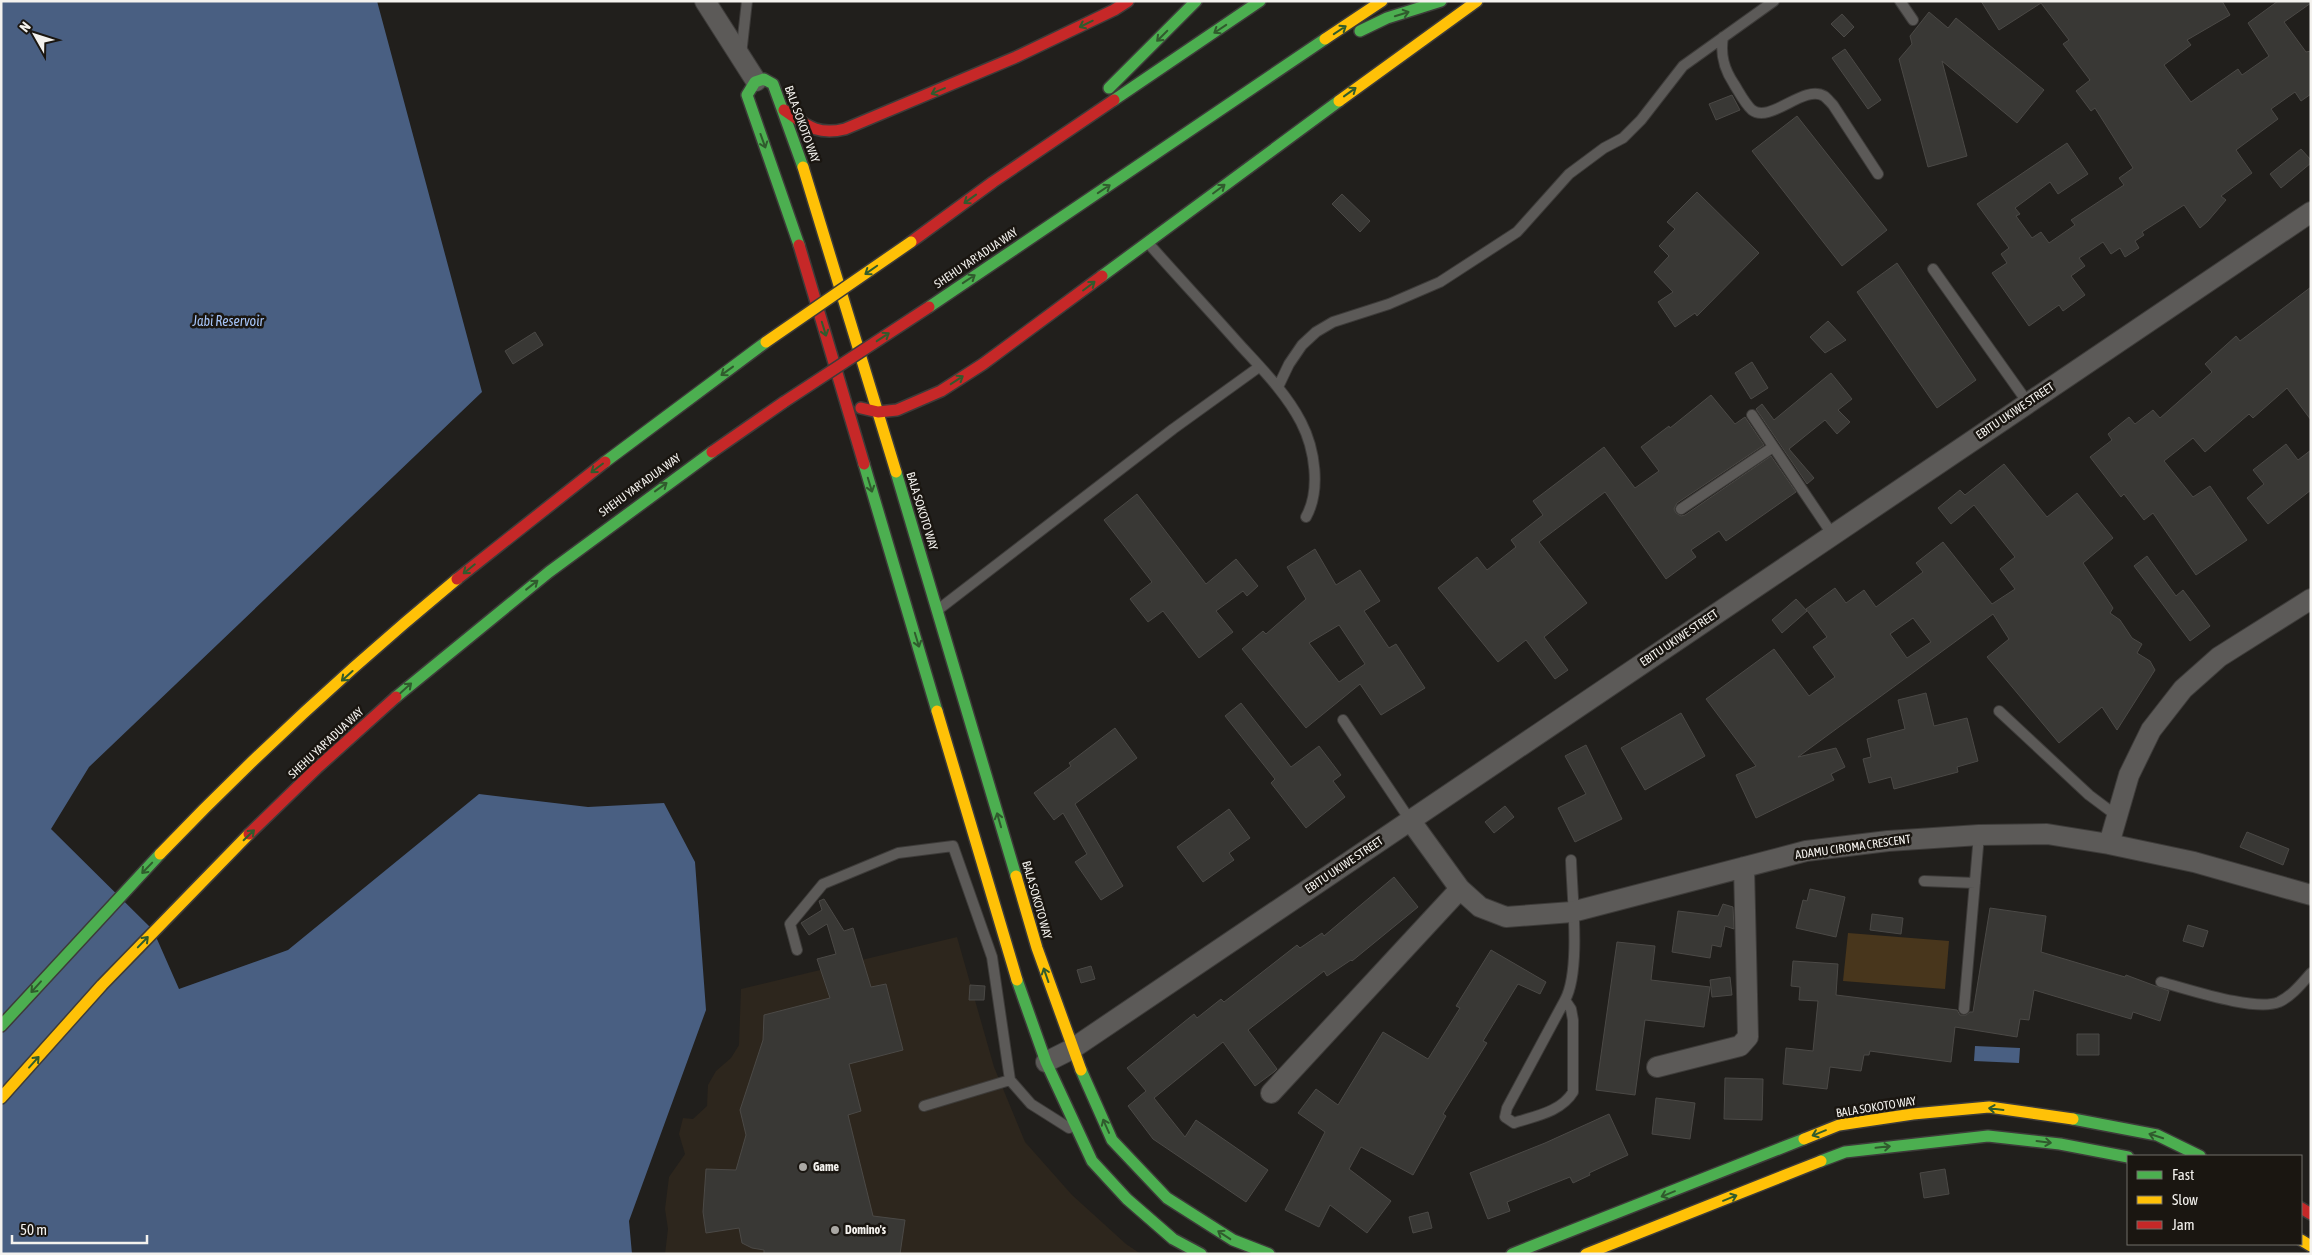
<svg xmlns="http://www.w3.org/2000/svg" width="2312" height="1255" viewBox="0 0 2312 1255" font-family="'Asap Condensed',sans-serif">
  <rect width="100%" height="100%" fill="#211f1c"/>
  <path fill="#2d261d" d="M 957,937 L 994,1067 L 1025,1142 L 1072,1195 L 1126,1244 L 1141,1254 L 665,1254 L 668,1229 L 665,1209 L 669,1177 L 685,1154 L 679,1134 L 683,1118 L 693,1119 L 707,1106 L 708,1085 L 716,1071 L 731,1058 L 739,1045 L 741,989 Z"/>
  <path fill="#48361c" d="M 1848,933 L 1949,941 L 1945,989 L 1843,981 Z"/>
  <path fill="#495f82" d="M 1,1 L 377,1 L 482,392 L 89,767 L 51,829 L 153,930 L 179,989 L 288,950 L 479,794 L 588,807 L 664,803 L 695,862 L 706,1010 L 629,1221 L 632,1254 L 1,1254 Z
    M 1975,1046 L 2020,1048 L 2019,1063 L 1974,1061 Z"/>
  <path fill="#393835" stroke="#4b4946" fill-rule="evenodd" d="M 1981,1 L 2222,1 L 2230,15 L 2187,40 L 2191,45 L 2164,65 L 2191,102 L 2238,69 L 2242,75 L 2269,56 L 2248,23 L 2278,1 L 2311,1 L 2311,3 L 2284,22 L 2306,52 L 2311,51 L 2311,94 L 2301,101 L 2295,92 L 2271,109 L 2278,119 L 2236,150 L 2252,173 L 2221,196 L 2226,200 L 2208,221 L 2200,228 L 2184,205 L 2142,232 L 2144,235 L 2135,241 L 2139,248 L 2125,257 L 2120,248 L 2111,254 L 2103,242 L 2079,258 L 2085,266 L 2071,276 L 2085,295 L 2063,311 L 2059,305 L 2029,326 L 1992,273 L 2007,263 L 2001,254 L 2009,248 L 1977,204 L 2067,143 L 2088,174 L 2058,194 L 2050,182 L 2015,208 L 2020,214 L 2016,216 L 2032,238 L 2041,232 L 2049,243 L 2075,225 L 2071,220 L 2124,185 L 2119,178 L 2133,168 L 2095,108 L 2091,111 L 2076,91 L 2090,80 L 2063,44 L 2069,40 L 2041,3 L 1999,30 Z
    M 1929,12 L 1948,28 L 1956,18 L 2044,90 L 2017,123 L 1942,61 L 1967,156 L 1928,167 L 1899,59 L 1912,44 L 1910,36 Z
    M 1842,14 L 1854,27 L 1844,37 L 1831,24 Z
    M 1845,49 L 1881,100 L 1868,109 L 1832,58 Z
    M 1732,95 L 1740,110 L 1716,120 L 1709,104 Z
    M 1797,116 L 1887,230 L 1842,266 L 1752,151 Z
    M 2301,149 L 2311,160 L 2311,163 L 2281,188 L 2270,174 Z
    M 1697,192 L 1759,253 L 1697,316 L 1695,313 L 1675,327 L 1658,302 L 1673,292 L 1654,272 L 1669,256 L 1659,246 L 1675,229 L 1667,222 Z
    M 1342,194 L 1370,221 L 1360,232 L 1332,204 Z
    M 1897,263 L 1976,380 L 1937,408 L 1857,292 Z
    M 2311,287 L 2311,420 L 2287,388 L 2253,418 L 2249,414 L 2205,452 L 2193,438 L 2164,461 L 2193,497 L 2210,486 L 2247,540 L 2196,575 L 2153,513 L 2144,520 L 2124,494 L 2121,497 L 2090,457 L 2112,440 L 2108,434 L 2129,417 L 2135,424 L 2153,410 L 2160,418 L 2212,372 L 2205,364 L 2236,336 L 2240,341 Z
    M 1828,321 L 1846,340 L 1825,353 L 1810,337 Z
    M 535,332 L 543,345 L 513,364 L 505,351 Z
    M 1752,362 L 1768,388 L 1751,399 L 1735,373 Z
    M 1831,373 L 1852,399 L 1838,410 L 1850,422 L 1837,434 L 1825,420 L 1789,449 L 1814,478 L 1807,484 L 1756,409 L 1762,404 L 1774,420 Z
    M 1711,395 L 1735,424 L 1745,417 L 1764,445 L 1677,503 L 1674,509 L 1676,513 L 1681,516 L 1685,515 L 1771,456 L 1796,492 L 1726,541 L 1719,531 L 1691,550 L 1696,557 L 1666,579 L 1605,492 L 1539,542 L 1587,603 L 1544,637 L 1568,670 L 1555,679 L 1526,640 L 1498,662 L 1438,588 L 1477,557 L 1487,570 L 1516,547 L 1511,540 L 1543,515 L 1533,501 L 1604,447 L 1635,488 L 1659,471 L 1641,447 L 1669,426 L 1670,428 Z
    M 2286,444 L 2298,460 L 2311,450 L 2311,490 L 2268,524 L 2247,498 L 2264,484 L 2253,470 Z
    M 2004,464 L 2047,517 L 2077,493 L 2113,538 L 2083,563 L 2113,608 L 2110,613 L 2120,620 L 2132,638 L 2142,644 L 2137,653 L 2150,661 L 2155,670 L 2117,730 L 2102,707 L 2059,743 L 1987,657 L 2009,639 L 1993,614 L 1798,757 L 1836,748 L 1845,767 L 1831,774 L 1834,780 L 1756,818 L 1736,775 L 1756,766 L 1706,699 L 1774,649 L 1809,696 L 1835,677 L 1813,647 L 1827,637 L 1806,609 L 1835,588 L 1846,603 L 1864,590 L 1876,607 L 1923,572 L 1916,563 L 1943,542 L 1992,604 L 2015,589 L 2000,569 L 2015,557 L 1974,505 L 1951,524 L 1938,508 L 1960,490 L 1965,495 ZM 1913,618 L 1931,642 L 1907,658 L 1890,634 Z
    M 1137,494 L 1206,584 L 1236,559 L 1258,586 L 1247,596 L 1243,591 L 1216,611 L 1233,632 L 1199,658 L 1163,611 L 1148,622 L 1130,599 L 1152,582 L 1104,520 Z
    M 1315,549 L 1336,585 L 1360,570 L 1380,601 L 1364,611 L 1389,648 L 1396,644 L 1425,688 L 1381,715 L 1360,684 L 1306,728 L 1242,649 L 1263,631 L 1266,634 L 1306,599 L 1287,567 ZM 1339,625 L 1365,664 L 1339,682 L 1309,643 Z
    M 2147,556 L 2176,596 L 2183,590 L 2210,626 L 2190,641 L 2134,566 Z
    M 1796,599 L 1807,611 L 1782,633 L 1772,620 Z
    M 1926,693 L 1934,726 L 1967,718 L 1978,761 L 1957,767 L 1958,772 L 1894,789 L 1891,777 L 1869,783 L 1863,759 L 1871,757 L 1867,739 L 1905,729 L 1898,700 Z
    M 1241,703 L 1291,767 L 1319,746 L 1341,775 L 1333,781 L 1345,797 L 1306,828 L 1271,783 L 1275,779 L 1225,716 Z
    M 1681,713 L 1705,756 L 1645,790 L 1621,748 Z
    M 1115,728 L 1137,758 L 1075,804 L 1123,886 L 1101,900 L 1075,862 L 1087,854 L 1063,813 L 1054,820 L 1034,793 L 1071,766 L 1069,763 Z
    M 1586,745 L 1622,819 L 1575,842 L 1558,808 L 1586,794 L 1565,756 Z
    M 1505,806 L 1514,817 L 1494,833 L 1485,822 Z
    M 1229,809 L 1250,838 L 1229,853 L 1234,860 L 1203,882 L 1177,847 Z
    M 2247,832 L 2289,849 L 2283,865 L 2240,847 Z
    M 1394,877 L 1418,907 L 1352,961 L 1351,960 L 1327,976 L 1324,971 L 1248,1030 L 1277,1069 L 1274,1072 L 1255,1086 L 1223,1042 L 1154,1098 L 1185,1137 L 1196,1120 L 1268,1170 L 1246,1202 L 1153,1139 L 1128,1106 L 1146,1091 L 1127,1068 L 1194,1014 L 1197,1018 L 1221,999 L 1224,1002 L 1297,945 L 1300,948 L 1322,933 L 1324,936 Z
    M 1810,889 L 1845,897 L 1836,937 L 1796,928 L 1803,900 L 1807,901 Z
    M 824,899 L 844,931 L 853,928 L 871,987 L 886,984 L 903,1050 L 849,1064 L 861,1111 L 848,1115 L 873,1216 L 905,1220 L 900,1254 L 764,1254 L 764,1250 L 752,1248 L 742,1243 L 739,1228 L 706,1233 L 703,1212 L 706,1169 L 736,1170 L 746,1135 L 740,1110 L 763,1040 L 764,1015 L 830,998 L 817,959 L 836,954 L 827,924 L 809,935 L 801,923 L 822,910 L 819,901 Z
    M 1723,904 L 1733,907 L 1734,929 L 1725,926 L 1721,947 L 1712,945 L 1710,958 L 1672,952 L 1678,911 L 1718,916 Z
    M 1990,908 L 2046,916 L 2041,952 L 2125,977 L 2126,975 L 2169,991 L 2160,1021 L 2133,1012 L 2131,1019 L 2034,990 L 2029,1020 L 2020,1019 L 2017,1037 L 1955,1027 L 1951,1062 L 1870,1051 L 1869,1055 L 1864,1055 L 1861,1071 L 1830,1067 L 1827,1089 L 1783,1084 L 1786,1048 L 1813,1051 L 1818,1001 L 1799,1000 L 1800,987 L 1791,986 L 1793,961 L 1838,964 L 1836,995 L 1957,1010 L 1960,1015 L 1966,1015 L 1970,1012 L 1973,1012 Z
    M 1872,914 L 1903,918 L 1901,934 L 1870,930 Z
    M 2188,925 L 2208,931 L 2203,947 L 2183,941 Z
    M 1617,942 L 1655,946 L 1651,980 L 1710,987 L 1704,1027 L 1645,1020 L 1635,1095 L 1596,1090 Z
    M 1491,950 L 1546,982 L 1540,994 L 1518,984 L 1483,1041 L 1487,1043 L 1443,1114 L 1446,1116 L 1413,1175 L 1361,1147 L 1349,1169 L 1391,1201 L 1367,1233 L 1330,1205 L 1319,1227 L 1285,1210 L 1325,1132 L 1298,1113 L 1316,1089 L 1338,1105 L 1383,1032 L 1428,1059 L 1460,1008 L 1456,1006 Z
    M 1091,966 L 1095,979 L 1081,983 L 1077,970 Z
    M 1730,977 L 1732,995 L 1712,997 L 1710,980 Z
    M 970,985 L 985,986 L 984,1000 L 969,1000 Z
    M 2077,1034 L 2099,1034 L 2099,1055 L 2077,1055 Z
    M 1725,1078 L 1763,1079 L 1762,1120 L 1724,1119 Z
    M 1656,1098 L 1695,1103 L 1690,1139 L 1652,1134 Z
    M 1609,1114 L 1628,1155 L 1589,1173 L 1590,1175 L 1573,1183 L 1570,1177 L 1507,1202 L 1510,1211 L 1488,1219 L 1470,1173 L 1545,1143 Z
    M 1945,1169 L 1949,1194 L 1924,1198 L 1920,1173 Z
    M 1428,1212 L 1432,1228 L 1413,1233 L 1409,1217 Z"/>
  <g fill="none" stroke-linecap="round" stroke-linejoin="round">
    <defs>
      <path id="lane" d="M 1900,1 L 1913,20
        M 1723,37 C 1720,55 1724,69 1734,84 C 1739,92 1745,104 1752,110 C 1770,124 1804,84 1824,96 C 1827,98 1830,102 1833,105 L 1878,174
        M 741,55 L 747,1
        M 1149,244 C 1179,278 1210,311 1240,345 C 1262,369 1286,393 1301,422 C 1315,449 1321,490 1306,517
        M 1933,269 L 2028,403
        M 1278,387 L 1289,364 L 1302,345 L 1316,332 L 1333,322 L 1389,304 L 1440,282 L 1517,232 L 1569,174 L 1604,148 L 1623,138 L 1641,120 L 1683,66 L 1774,1
        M 1752,415 L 1832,534
        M 1681,509 L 1773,447
        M 939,609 L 1173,429 L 1259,367
        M 1999,711 L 2089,795 L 2117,816
        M 1343,720 L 1410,820
        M 1924,881 L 1975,883
        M 797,950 L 790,924 L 823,884 L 898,853 L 953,846 L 992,957 L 1010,1080
        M 2161,982 C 2188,989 2255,1012 2279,1002 C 2292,996 2302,983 2311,973
        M 1565,1000 L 1571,1009 L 1573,1020 L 1573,1092 C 1561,1112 1535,1116 1514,1123 L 1505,1117 L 1507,1108 L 1565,1000 C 1581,971 1572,895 1571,860
        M 1964,1009 L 1979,835
        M 924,1106 L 1010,1080 L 1031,1104 L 1069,1128"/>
      <path id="street" d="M 705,1 L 756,81
        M 1410,820 L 1460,889 L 1480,907 L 1506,917 L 1572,912 L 1806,851 L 1888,841 L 1979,835 L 2047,834 L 2109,844 L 2194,862 L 2311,895
        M 2109,844 L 2129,775 L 2151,730 L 2183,689 L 2219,657 L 2311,599
        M 1046,1062 L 1072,1049 L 2311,212
        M 1657,1067 L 1740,1046 L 1748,1037 L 1744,867
        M 1271,1093 L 1460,889"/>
      <path id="fast" d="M 1360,31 L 1387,18 L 1441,1
        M 1109,88 L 1196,1
        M 1114,100 L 1260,1
        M 799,245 L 747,95 L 755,82 L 764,79 L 773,84 L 803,167
        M 1102,276 L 1339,101
        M 929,307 L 1325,39
        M 605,462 L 766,342
        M 864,464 L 937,711
        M 896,472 L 1016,876
        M 396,697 L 549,572 L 712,452
        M 1017,980 L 1046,1062 L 1092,1161 L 1127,1199 L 1173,1239 L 1201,1254
        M 1,1026 L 160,854
        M 1081,1070 L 1112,1140 L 1167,1198 L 1233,1240 L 1269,1254
        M 2073,1119 L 2157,1135 L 2200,1156
        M 1821,1161 L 1845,1152 L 1988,1136 L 2060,1144 L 2128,1157
        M 1512,1254 L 1804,1139"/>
      <path id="slow" d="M 1325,39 L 1382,1
        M 1339,101 L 1477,1
        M 803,167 L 896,472
        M 937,711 L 1017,980
        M 160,854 C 253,757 353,665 457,579
        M 1016,876 L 1037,948 L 1081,1070
        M 1,1098 L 102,985 L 249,834
        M 1804,1139 L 1839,1125 L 1913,1114 L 1989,1107 L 2073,1119
        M 2301,1240 L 2311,1246
        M 1586,1254 L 1821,1161"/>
      <path id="jam" d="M 784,110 C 806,125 817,136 845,129 L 1016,57 L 1114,10 L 1128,1
        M 911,242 L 993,182 L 1114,100
        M 799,245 L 864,464
        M 861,408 L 878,412 L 897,410 L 941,391 L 983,364 L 1102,276
        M 712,452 L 784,402
        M 457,579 L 605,462
        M 249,834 L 317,768 L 396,697
        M 2301,1208 L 2311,1214"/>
    </defs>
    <use href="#lane" stroke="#3d3b39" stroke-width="12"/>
    <use href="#street" stroke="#3d3b39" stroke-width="22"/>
    <use href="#fast" stroke="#3d3b39" stroke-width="14"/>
    <use href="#slow" stroke="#3d3b39" stroke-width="14"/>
    <use href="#jam" stroke="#3d3b39" stroke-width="14"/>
    <use href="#lane" stroke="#5c5a58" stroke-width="10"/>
    <use href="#street" stroke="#5c5a58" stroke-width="20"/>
    <use href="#fast" stroke="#4caf50" stroke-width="11"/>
    <use href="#slow" stroke="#ffc107" stroke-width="11"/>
    <use href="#jam" stroke="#c62828" stroke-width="11"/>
    <defs>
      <path id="slow-bridge" d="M 766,342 L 911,242"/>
      <path id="jam-bridge" d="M 784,402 L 929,307"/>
    </defs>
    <use href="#slow-bridge" stroke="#3d3b39" stroke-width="14" stroke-linecap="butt"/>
    <use href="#jam-bridge" stroke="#3d3b39" stroke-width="14" stroke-linecap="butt"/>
    <use href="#slow-bridge" stroke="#ffc107" stroke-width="11"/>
    <use href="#jam-bridge" stroke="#c62828" stroke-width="11"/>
  </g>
  <defs><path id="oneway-shaft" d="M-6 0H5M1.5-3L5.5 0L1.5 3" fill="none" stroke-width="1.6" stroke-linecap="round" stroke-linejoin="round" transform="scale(1.25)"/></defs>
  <g stroke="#305b2d">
    <use href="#oneway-shaft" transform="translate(1402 14) rotate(-17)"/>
    <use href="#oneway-shaft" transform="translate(1086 24) rotate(154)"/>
    <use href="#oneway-shaft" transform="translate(1220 29) rotate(146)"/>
    <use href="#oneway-shaft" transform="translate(1340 30) rotate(-34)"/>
    <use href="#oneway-shaft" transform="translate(1162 36) rotate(135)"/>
    <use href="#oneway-shaft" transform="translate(938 91) rotate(157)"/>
    <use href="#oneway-shaft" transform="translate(1350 92) rotate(-36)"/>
    <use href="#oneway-shaft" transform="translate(763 141) rotate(70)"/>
    <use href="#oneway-shaft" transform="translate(1104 189) rotate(-34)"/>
    <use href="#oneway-shaft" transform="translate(1219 189) rotate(-37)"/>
    <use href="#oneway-shaft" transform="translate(970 199) rotate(144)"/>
    <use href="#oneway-shaft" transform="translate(871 270) rotate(145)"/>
    <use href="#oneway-shaft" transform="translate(969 279) rotate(-34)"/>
    <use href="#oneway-shaft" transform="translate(1089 286) rotate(-37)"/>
    <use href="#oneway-shaft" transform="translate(824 329) rotate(73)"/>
    <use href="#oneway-shaft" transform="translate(883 337) rotate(-33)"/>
    <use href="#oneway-shaft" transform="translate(727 371) rotate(144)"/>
    <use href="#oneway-shaft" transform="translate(957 380) rotate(-33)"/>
    <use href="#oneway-shaft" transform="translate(597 468) rotate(143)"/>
    <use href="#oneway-shaft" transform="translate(870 485) rotate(73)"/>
    <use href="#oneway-shaft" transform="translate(661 487) rotate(-36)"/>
    <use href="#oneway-shaft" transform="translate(469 569) rotate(141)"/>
    <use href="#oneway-shaft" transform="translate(532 585) rotate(-38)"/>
    <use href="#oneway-shaft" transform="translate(917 640) rotate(73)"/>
    <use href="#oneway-shaft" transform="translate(347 676) rotate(138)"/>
    <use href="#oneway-shaft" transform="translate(406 688) rotate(-42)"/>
    <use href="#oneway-shaft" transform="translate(999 820) rotate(-106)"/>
    <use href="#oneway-shaft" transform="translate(249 835) rotate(-44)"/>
    <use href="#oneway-shaft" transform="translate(147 868) rotate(134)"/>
    <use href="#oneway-shaft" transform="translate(143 942) rotate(-46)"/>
    <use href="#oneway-shaft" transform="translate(1046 975) rotate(-109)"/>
    <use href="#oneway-shaft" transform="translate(36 987) rotate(132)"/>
    <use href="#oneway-shaft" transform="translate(34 1062) rotate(-48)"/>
    <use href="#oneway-shaft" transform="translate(1996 1109) rotate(-173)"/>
    <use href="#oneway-shaft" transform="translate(1106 1126) rotate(-114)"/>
    <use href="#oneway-shaft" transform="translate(1819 1133) rotate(158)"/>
    <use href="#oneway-shaft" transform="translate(2156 1136) rotate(-162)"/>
    <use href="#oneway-shaft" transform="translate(2044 1142) rotate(7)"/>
    <use href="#oneway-shaft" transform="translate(1883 1147) rotate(-6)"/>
    <use href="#oneway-shaft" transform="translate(1668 1194) rotate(158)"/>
    <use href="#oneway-shaft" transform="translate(1730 1198) rotate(-22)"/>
    <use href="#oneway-shaft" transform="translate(1224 1235) rotate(-147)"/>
  </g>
  <g fill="#aaa8a4" stroke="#1a1611" stroke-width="2">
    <circle cx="803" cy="1167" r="5"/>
    <circle cx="835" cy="1230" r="5"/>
  </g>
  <g text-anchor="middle" stroke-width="5" stroke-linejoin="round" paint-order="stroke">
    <g font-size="12" fill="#f4f2ee" stroke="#1a1611">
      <text transform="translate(802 124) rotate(70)" y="4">BALA SOKOTO WAY</text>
      <text transform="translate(976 258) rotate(-34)" y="4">SHEHU YAR'ADUA WAY</text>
      <text transform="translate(2015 411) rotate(-34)" y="4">EBITU UKIWE STREET</text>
      <text transform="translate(640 485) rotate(-36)" y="4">SHEHU YAR'ADUA WAY</text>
      <text transform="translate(922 511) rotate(73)" y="4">BALA SOKOTO WAY</text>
      <text transform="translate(1679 638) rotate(-34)" y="4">EBITU UKIWE STREET</text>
      <text transform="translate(326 743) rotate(-43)" y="4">SHEHU YAR'ADUA WAY</text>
      <text transform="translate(1853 847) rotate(-8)" y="4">ADAMU CIROMA CRESCENT</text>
      <text transform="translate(1344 865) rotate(-34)" y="4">EBITU UKIWE STREET</text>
      <text transform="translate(1037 900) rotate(74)" y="4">BALA SOKOTO WAY</text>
      <text transform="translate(1876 1107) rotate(-9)" y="4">BALA SOKOTO WAY</text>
    </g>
    <g font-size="12" font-weight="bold" fill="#f4f2ee" stroke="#1a1611" text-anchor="start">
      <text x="813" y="1171">Game</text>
      <text x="845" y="1234">Domino's</text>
    </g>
    <g font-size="14" font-style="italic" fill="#a6c4f7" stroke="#1a1611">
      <text x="228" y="326">Jabi Reservoir</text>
    </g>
  </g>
  <rect width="2312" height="1255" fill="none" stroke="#f4f2ee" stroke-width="5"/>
  <rect x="2127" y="1155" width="175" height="90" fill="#1a1611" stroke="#716e69"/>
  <rect x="2137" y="1171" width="25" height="8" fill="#4caf50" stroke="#716e69"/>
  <text x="2172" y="1180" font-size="15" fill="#f4f2ee">Fast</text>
  <rect x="2137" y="1196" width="25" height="8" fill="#ffc107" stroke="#716e69"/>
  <text x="2172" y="1205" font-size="15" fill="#f4f2ee">Slow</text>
  <rect x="2137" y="1221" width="25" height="8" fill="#c62828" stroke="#716e69"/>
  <text x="2172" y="1230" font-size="15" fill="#f4f2ee">Jam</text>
  <g transform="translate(35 35) rotate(309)" stroke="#1a1611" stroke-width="4" paint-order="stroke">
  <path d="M0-4L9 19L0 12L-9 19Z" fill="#f4f2ee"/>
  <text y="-8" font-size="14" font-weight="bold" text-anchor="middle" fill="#f4f2ee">N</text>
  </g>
  <path d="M12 1235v8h135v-8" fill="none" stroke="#f4f2ee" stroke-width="2.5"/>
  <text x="20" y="1235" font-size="15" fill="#f4f2ee" stroke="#1a1611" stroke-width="4" paint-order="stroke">50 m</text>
</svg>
